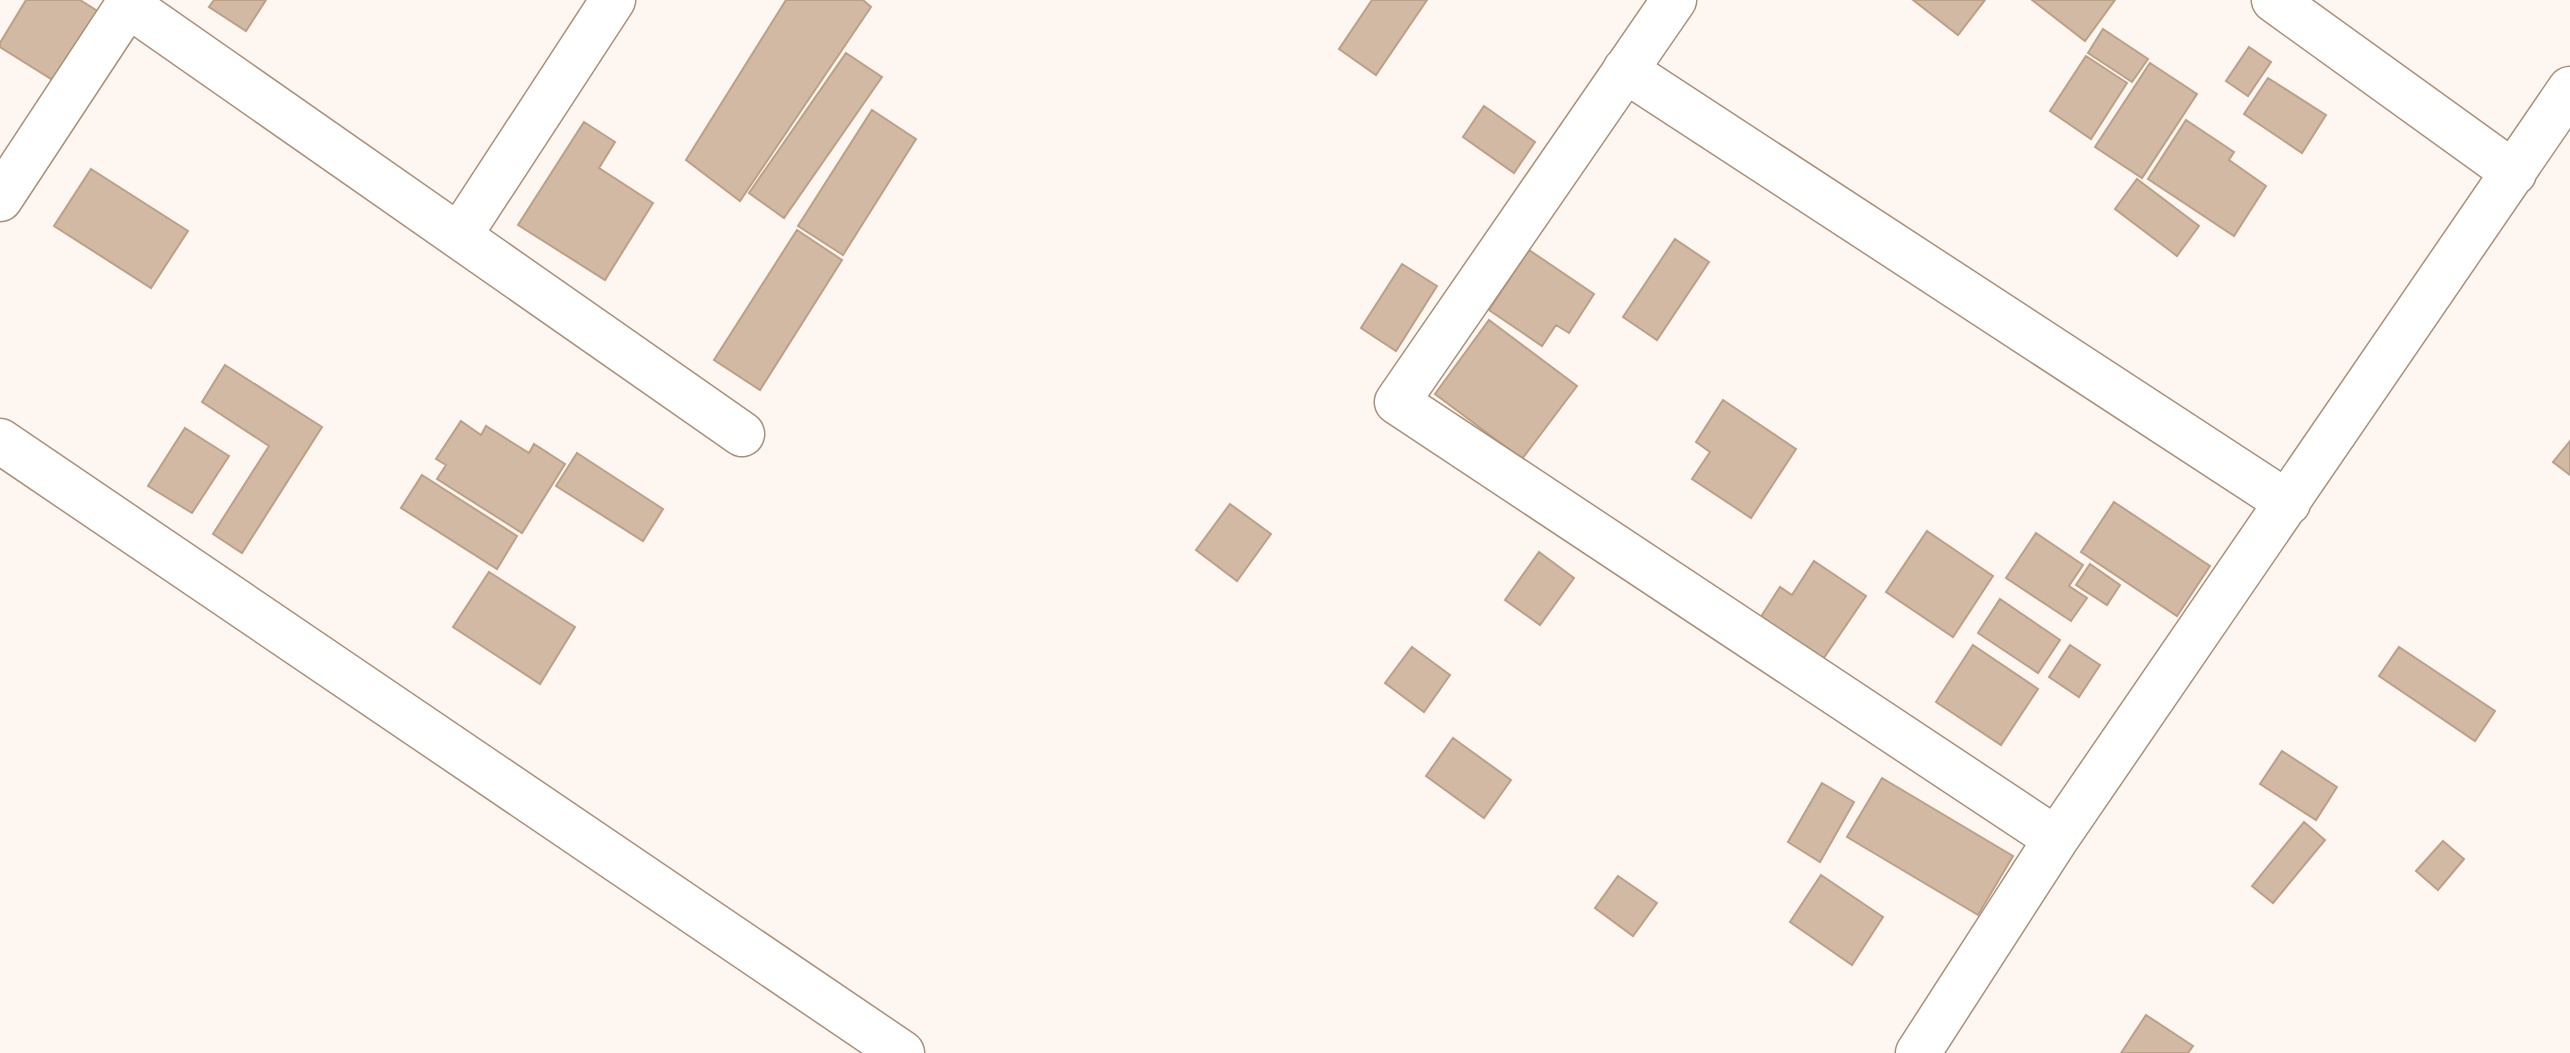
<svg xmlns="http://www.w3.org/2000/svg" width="2570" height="1053" viewBox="0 0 2570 1053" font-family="'PT Sans Narrow',sans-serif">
  <rect width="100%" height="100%" fill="#fdf6f1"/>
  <path fill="#d2b9a3" stroke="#bca086" stroke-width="2" d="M 26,0 L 80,0 L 107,17 L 64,87 L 0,47 L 0,43 Z
    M 214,0 L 266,0 L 246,31 L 209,7 Z
    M 786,0 L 863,0 L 871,7 L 740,201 L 686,160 Z
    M 1372,0 L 1427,0 L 1376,75 L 1339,49 Z
    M 1913,0 L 1985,0 L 1958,35 Z
    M 2032,0 L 2115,0 L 2085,41 Z
    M 2103,29 L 2148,59 L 2132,82 L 2088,53 Z
    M 2249,47 L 2271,62 L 2248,96 L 2226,81 Z
    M 846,53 L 882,77 L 784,218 L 749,193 Z
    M 2086,56 L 2127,83 L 2091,139 L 2050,111 Z
    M 2150,63 L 2197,94 L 2142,178 L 2095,147 Z
    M 2268,78 L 2326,115 L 2302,153 L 2244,114 Z
    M 1484,106 L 1535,142 L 1514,173 L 1463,137 Z
    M 872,110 L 916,139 L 843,255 L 798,226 Z
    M 2186,120 L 2234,152 L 2229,160 L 2266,186 L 2234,236 L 2148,179 Z
    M 584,122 L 615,142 L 599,168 L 653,203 L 605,280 L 518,225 Z
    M 91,169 L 188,231 L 151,288 L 54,226 Z
    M 2137,179 L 2199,226 L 2177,256 L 2115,209 Z
    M 797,230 L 842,260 L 760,390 L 714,360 Z
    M 1675,239 L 1709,262 L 1657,340 L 1623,317 Z
    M 1529,250 L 1594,294 L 1569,333 L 1556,325 L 1542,346 L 1489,310 Z
    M 1402,264 L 1437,286 L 1396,351 L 1361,328 Z
    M 1489,320 L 1577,386 L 1522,459 L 1435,394 Z
    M 225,365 L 322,427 L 242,553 L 213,534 L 269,446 L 202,402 Z
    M 1723,400 L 1796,449 L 1751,518 L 1692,479 L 1710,452 L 1696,442 Z
    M 461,421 L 481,435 L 486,426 L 529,453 L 534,444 L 565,464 L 522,533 L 437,479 L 446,465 L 436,459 Z
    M 185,428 L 229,456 L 192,513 L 148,486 Z
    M 2570,441 L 2570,475 L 2553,462 Z
    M 577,453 L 663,509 L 643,541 L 556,486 Z
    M 422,475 L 517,536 L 497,569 L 401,508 Z
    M 2114,502 L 2210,566 L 2177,616 L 2081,552 Z
    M 1230,504 L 1271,534 L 1237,581 L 1196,550 Z
    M 1927,531 L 1993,576 L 1953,637 L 1886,592 Z
    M 2036,533 L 2083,565 L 2069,586 L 2087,598 L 2071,621 L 2006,578 Z
    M 1539,552 L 1574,578 L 1540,625 L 1505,600 Z
    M 1814,561 L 1866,596 L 1817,668 L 1755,626 L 1780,587 L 1792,595 Z
    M 2090,564 L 2120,585 L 2107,605 L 2076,585 Z
    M 489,572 L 575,627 L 540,684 L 453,627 Z
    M 2000,599 L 2060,640 L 2038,673 L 1978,633 Z
    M 1973,645 L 2038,689 L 2001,745 L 1936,702 Z
    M 2070,645 L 2100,665 L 2079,697 L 2049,677 Z
    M 1412,647 L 1450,675 L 1424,712 L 1385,683 Z
    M 2399,647 L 2495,711 L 2475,741 L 2379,676 Z
    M 1453,738 L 1511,780 L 1484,818 L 1426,776 Z
    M 2282,751 L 2337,787 L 2316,820 L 2260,784 Z
    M 1882,778 L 2013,856 L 1978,915 L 1847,837 Z
    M 1822,783 L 1854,802 L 1820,862 L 1788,842 Z
    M 2304,822 L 2325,840 L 2273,903 L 2252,886 Z
    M 2443,841 L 2464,859 L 2438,890 L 2416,871 Z
    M 1821,875 L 1883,917 L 1852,965 L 1790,922 Z
    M 1618,876 L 1657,903 L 1633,936 L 1595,908 Z
    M 2146,1015 L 2193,1046 L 2188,1053 L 2121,1053 Z"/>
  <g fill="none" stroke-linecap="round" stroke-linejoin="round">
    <defs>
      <path id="minor" d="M 1674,0 L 1397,402 L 2056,839
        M 2274,0 L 2514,173
        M 128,5 L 742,434
        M 1625,70 L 2288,503
        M 0,199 L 131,0
        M 459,236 L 613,0
        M 0,441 L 902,1053
        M 1918,1053 L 2056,839 L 2570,89"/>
    </defs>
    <use href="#minor" stroke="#ab8f76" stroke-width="47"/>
    <use href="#minor" stroke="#fff" stroke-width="44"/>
  </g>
</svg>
